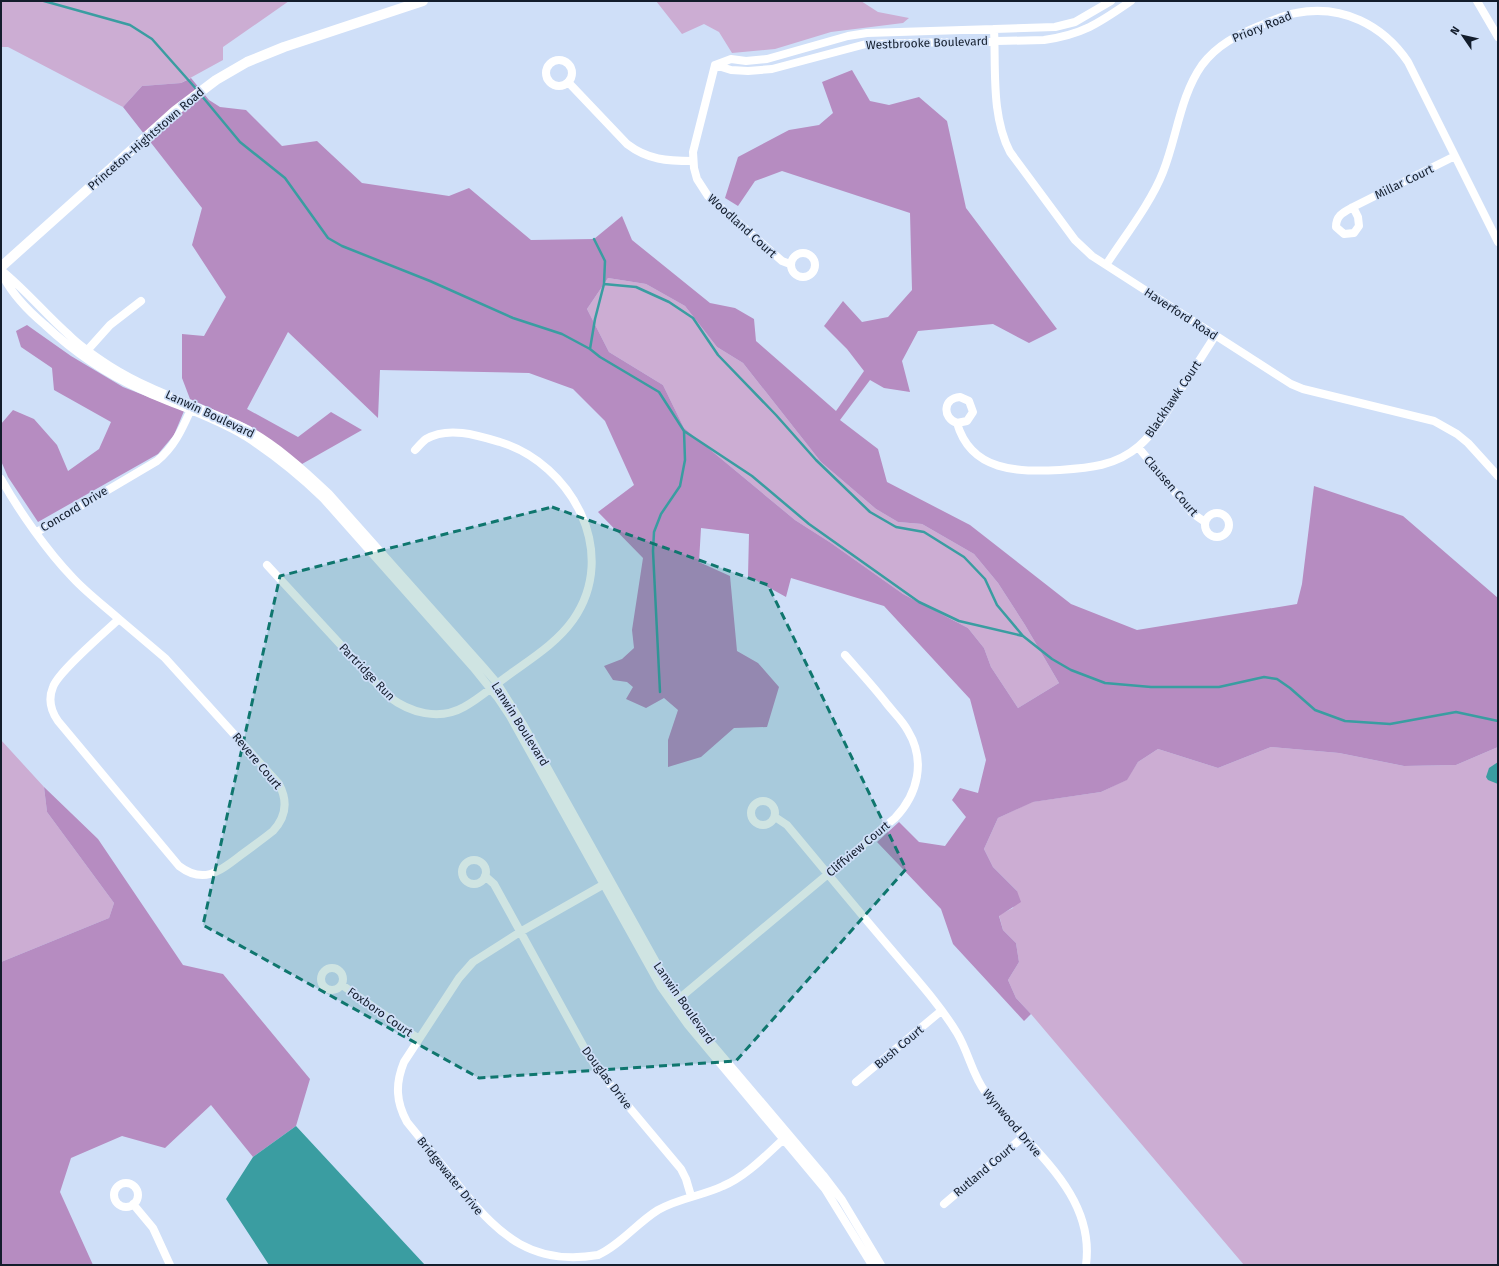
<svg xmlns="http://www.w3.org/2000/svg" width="1499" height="1266" viewBox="0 0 1499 1266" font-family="'Fira Sans',sans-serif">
  <rect width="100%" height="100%" fill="#cfdff8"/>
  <path fill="#ccadd3" d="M 1,1 L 289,1 L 223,47 L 223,60 L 181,83 L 142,86 L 123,107 L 8,47 L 1,47 Z
    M 656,1 L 861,1 L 878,12 L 909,18 L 903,23 L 831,32 L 775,49 L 732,53 L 719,32 L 704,24 L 682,34 Z
    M 608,278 L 646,284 L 685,306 L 717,347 L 743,363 L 821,462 L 876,509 L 898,522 L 922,524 L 974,554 L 998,583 L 1025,625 L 1059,683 L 1018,708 L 991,667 L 984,648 L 968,628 L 903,594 L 831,543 L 795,520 L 684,428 L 663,385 L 609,352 L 587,309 Z
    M 1,740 L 44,787 L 47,812 L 114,903 L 109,918 L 1,962 Z
    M 1271,747 L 1339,753 L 1404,766 L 1456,765 L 1498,747 L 1498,1265 L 1244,1265 L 1031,1014 L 1016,998 L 1008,980 L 1019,962 L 1016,943 L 1003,930 L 999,915 L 1013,908 L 1017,891 L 993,867 L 984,849 L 998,818 L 1032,802 L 1101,792 L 1126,780 L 1138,762 L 1158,749 L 1218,768 Z"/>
  <path fill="#b68cc1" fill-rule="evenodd" d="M 852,70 L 870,101 L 889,105 L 919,97 L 947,121 L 966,208 L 1057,329 L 1029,343 L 993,324 L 918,331 L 902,361 L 910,392 L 884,388 L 870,380 L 840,420 L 878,449 L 887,482 L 970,525 L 1071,604 L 1137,630 L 1297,604 L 1302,584 L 1314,486 L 1403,516 L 1498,598 L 1498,747 L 1456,765 L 1404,766 L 1339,753 L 1271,747 L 1218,768 L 1158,749 L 1138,762 L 1127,780 L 1101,792 L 1033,802 L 998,818 L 984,849 L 993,867 L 1017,891 L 1021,902 L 999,916 L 1003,930 L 1016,943 L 1019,962 L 1008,980 L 1016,998 L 1031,1014 L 1024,1021 L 953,944 L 941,909 L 877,842 L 899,822 L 919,842 L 945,846 L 966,817 L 952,800 L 960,788 L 978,793 L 986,760 L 970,699 L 884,606 L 791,578 L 786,597 L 748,576 L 749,534 L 701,528 L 699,562 L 730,576 L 737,651 L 758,663 L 779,687 L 767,727 L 734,728 L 701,757 L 668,767 L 668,740 L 678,710 L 664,698 L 646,708 L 626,699 L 633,687 L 627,682 L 613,680 L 604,666 L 622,659 L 634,648 L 632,630 L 643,558 L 598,512 L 634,485 L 605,421 L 573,389 L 529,373 L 380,370 L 378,418 L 288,332 L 247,409 L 298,437 L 331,412 L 362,430 L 302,464 L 250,426 L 190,399 L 182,378 L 182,334 L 204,336 L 226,297 L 192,245 L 202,208 L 123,107 L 142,86 L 181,83 L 191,78 L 209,100 L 220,107 L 246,110 L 282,146 L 317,141 L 362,183 L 449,196 L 469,188 L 531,240 L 594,239 L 622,216 L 632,240 L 710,303 L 735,308 L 754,319 L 756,341 L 836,411 L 864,371 L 847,349 L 824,326 L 843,301 L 862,322 L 888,317 L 912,290 L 910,213 L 782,171 L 755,181 L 738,206 L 725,198 L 738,157 L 789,130 L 819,125 L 833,113 L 822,82 ZM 608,278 L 646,284 L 685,306 L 717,347 L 743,363 L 821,462 L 876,509 L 898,522 L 922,524 L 974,554 L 998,583 L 1025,625 L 1059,683 L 1018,708 L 991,667 L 984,648 L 968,628 L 903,594 L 831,543 L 795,520 L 684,428 L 663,385 L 609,352 L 587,309 Z
    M 27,325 L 71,356 L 123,387 L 184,411 L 174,435 L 158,454 L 38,522 L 8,477 L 1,461 L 1,424 L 13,410 L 34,419 L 57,445 L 68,471 L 99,449 L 111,422 L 54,390 L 52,368 L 21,347 L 16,331 Z
    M 44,787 L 98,839 L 183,965 L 223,974 L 310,1079 L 296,1126 L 253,1157 L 211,1105 L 165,1148 L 122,1136 L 71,1158 L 60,1192 L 93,1265 L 1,1265 L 1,962 L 109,918 L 114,903 L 47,812 Z"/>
  <path fill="#3a9da1" d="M 1498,762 L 1498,784 L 1488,780 L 1486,777 L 1489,768 Z
    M 296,1126 L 425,1265 L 269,1265 L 226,1199 L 253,1157 Z"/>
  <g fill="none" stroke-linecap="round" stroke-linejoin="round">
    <path stroke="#3a9da1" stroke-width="2.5" d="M 44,1 L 130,25 L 152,39 L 198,91
      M 201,95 L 240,142 L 285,178 L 328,238 L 342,246 L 430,281 L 513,318 L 562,334 L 590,349 L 600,357 L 659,392 L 684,431 L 752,476 L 809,524 L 919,602 L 959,621 L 1023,636
      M 604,284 L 636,287 L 669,302 L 693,318 L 718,355 L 776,415 L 816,460 L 870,512 L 896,527 L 924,532 L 964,557 L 985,579 L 997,605 L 1023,636 L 1052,659 L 1071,670 L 1105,683 L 1151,687 L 1219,687 L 1264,677 L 1277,679 L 1290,688 L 1315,710 L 1345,721 L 1390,724 L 1456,712 L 1498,721
      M 590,349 L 595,319 L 604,284 L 605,261 L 594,239
      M 660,692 L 653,551 L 654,532 L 661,514 L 680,486 L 685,460 L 684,431"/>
    <path stroke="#fff" stroke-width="8" d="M 1477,1 L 1498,37
      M 994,29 C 996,70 991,115 1010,152 L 1075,240 L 1092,256 L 1291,384 L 1303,389 L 1434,421 L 1457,434 L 1468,443 L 1498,476
      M546 73a13 13 0 1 1 26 0a13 13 0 1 1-26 0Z
      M 715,65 L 731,70 L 748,71 L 772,69 L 866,44 L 1044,40 C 1084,34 1099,23 1131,1
      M 715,65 L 731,59 L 746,61 L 767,59 L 848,36 L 867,33 L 1055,27 L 1075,22 L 1111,1
      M 715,65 L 693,152 L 694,168 L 697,179 L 708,196 L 782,261 L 790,264
      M 568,82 L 627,144 C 648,160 667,161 693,161
      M 1353,207 L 1358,217 L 1359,226 L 1354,233 L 1344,234 L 1336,227 C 1336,215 1344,212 1353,207 L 1455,156
      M791 265a12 12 0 1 1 24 0a12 12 0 1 1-24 0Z
      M 1106,265 C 1124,237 1151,203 1163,172 C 1177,137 1180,96 1202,65 C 1217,45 1237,35 1259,26 C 1271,21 1284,15 1296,13 C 1342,4 1383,25 1408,62 L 1498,242
      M 1,270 C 26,290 45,314 69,335 C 81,347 96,357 110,366 C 151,392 199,406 243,427 C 275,444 303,469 329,494 L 484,668 L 497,683 L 524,726 L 667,982 L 706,1037 L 823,1175 L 842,1200 L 881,1265
      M 1,272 C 11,294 27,310 45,325 C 74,352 104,373 140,389 C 174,405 212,416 245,436 C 273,454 299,475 323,498 L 473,667 L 498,698 L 510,716 L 661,987 L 688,1025 L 825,1189 L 872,1265
      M 84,354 L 110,325 L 141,301
      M 957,423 L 967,421 L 973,412 L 969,401 L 960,397 C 943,398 942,418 957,423 C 971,472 1018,472 1060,470 C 1089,468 1116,466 1139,446 C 1155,432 1165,415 1176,397 C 1189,377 1202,356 1215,336
      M 1138,447 L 1192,513 L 1205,522
      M 1,479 C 19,511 47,551 73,578 C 87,593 103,605 119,619
      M1205 525a12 12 0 1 1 24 0a12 12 0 1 1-24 0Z
      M 37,532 L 157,461 C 175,446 182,429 192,407
      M 267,565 L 388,696 C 410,713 439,721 464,707 C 479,699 492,687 506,677 C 529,660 556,644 573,620 C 620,553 572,464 500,442 C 477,435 448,426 426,439 C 422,442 418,447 415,450
      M 119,619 L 165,658 L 279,784 C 288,801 286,817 273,831 C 263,839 252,847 241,855 C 220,871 204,885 179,866 L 58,721 C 51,711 48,699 53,687 C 58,672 105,632 119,619 Z
      M751 813a12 12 0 1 1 24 0a12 12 0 1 1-24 0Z
      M 775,817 L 787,825 C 823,868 859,912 896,955 C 917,980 940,1005 957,1033 C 969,1053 972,1075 986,1093 C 1025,1146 1096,1191 1086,1265
      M462 872a12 12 0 1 1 24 0a12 12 0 1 1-24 0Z
      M 485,876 L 494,884 L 586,1051 L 598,1070 L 681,1169 L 686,1179 L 691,1196
      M 608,882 L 520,932 L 473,962 L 459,978 L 404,1062 C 395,1084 396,1102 407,1122 C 426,1145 445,1169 464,1192 C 500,1236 533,1266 598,1255 C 620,1245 637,1223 658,1210 C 679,1198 702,1196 723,1186 C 747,1176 768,1153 787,1136
      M321 979a11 11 0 1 1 22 0a11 11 0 1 1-22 0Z
      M 342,985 L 419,1039
      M 675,1002 L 895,818 C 918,794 926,761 908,731 C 903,721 894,713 887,704 C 874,687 859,671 845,655
      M 856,1082 L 941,1011
      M114 1195a12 12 0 1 1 24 0a12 12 0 1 1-24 0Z
      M 133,1204 L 153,1228 L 170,1265
      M 944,1204 L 1023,1137"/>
    <path stroke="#fff" stroke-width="10" d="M 1,267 L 175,111 L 216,80 L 247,62 L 284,47 L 423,1"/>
  </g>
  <path fill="#0f766e" fill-opacity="0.2" stroke="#0f766e" stroke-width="3" stroke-dasharray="8 5" stroke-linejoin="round" d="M 552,507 L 768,585 L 906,869 L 736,1061 L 479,1078 L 203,925 L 280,576 Z"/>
  <g text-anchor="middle" stroke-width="3.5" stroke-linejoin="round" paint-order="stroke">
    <g font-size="12" fill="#131d2c" stroke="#cfdff8">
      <text transform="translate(1262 27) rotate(-22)" y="4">Priory Road</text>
      <text transform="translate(927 43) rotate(-2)" y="4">Westbrooke Boulevard</text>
      <text transform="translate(146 139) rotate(-41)" y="4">Princeton-Hightstown Road</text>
      <text transform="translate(1404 182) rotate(-26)" y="4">Millar Court</text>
      <text transform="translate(742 226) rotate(42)" y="4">Woodland Court</text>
      <text transform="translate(1181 314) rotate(33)" y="4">Haverford Road</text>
      <text transform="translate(1173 399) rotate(-56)" y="4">Blackhawk Court</text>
      <text transform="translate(210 414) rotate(25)" y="4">Lanwin Boulevard</text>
      <text transform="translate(1171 486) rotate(49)" y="4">Clausen Court</text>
      <text transform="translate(74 509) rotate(-31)" y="4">Concord Drive</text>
      <text transform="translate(367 672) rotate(46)" y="4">Partridge Run</text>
      <text transform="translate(520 724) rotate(58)" y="4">Lanwin Boulevard</text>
      <text transform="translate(257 761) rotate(50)" y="4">Revere Court</text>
      <text transform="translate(858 849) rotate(-40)" y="4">Cliffview Court</text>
      <text transform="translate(684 1003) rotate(55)" y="4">Lanwin Boulevard</text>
      <text transform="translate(380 1012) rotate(35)" y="4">Foxboro Court</text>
      <text transform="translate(899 1047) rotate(-40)" y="4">Bush Court</text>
      <text transform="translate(607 1078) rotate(53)" y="4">Douglas Drive</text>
      <text transform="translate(1012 1123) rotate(50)" y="4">Wynwood Drive</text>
      <text transform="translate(984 1170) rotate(-40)" y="4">Rutland Court</text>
      <text transform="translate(450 1176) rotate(51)" y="4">Bridgewater Drive</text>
    </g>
  </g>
  <rect width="1499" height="1266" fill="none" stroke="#131d2c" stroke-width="4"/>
  <g transform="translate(1463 36) rotate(304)" stroke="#cfdff8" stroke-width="3" paint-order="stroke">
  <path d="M0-3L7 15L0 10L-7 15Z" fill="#131d2c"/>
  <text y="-6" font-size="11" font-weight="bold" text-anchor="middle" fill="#131d2c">N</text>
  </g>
</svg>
